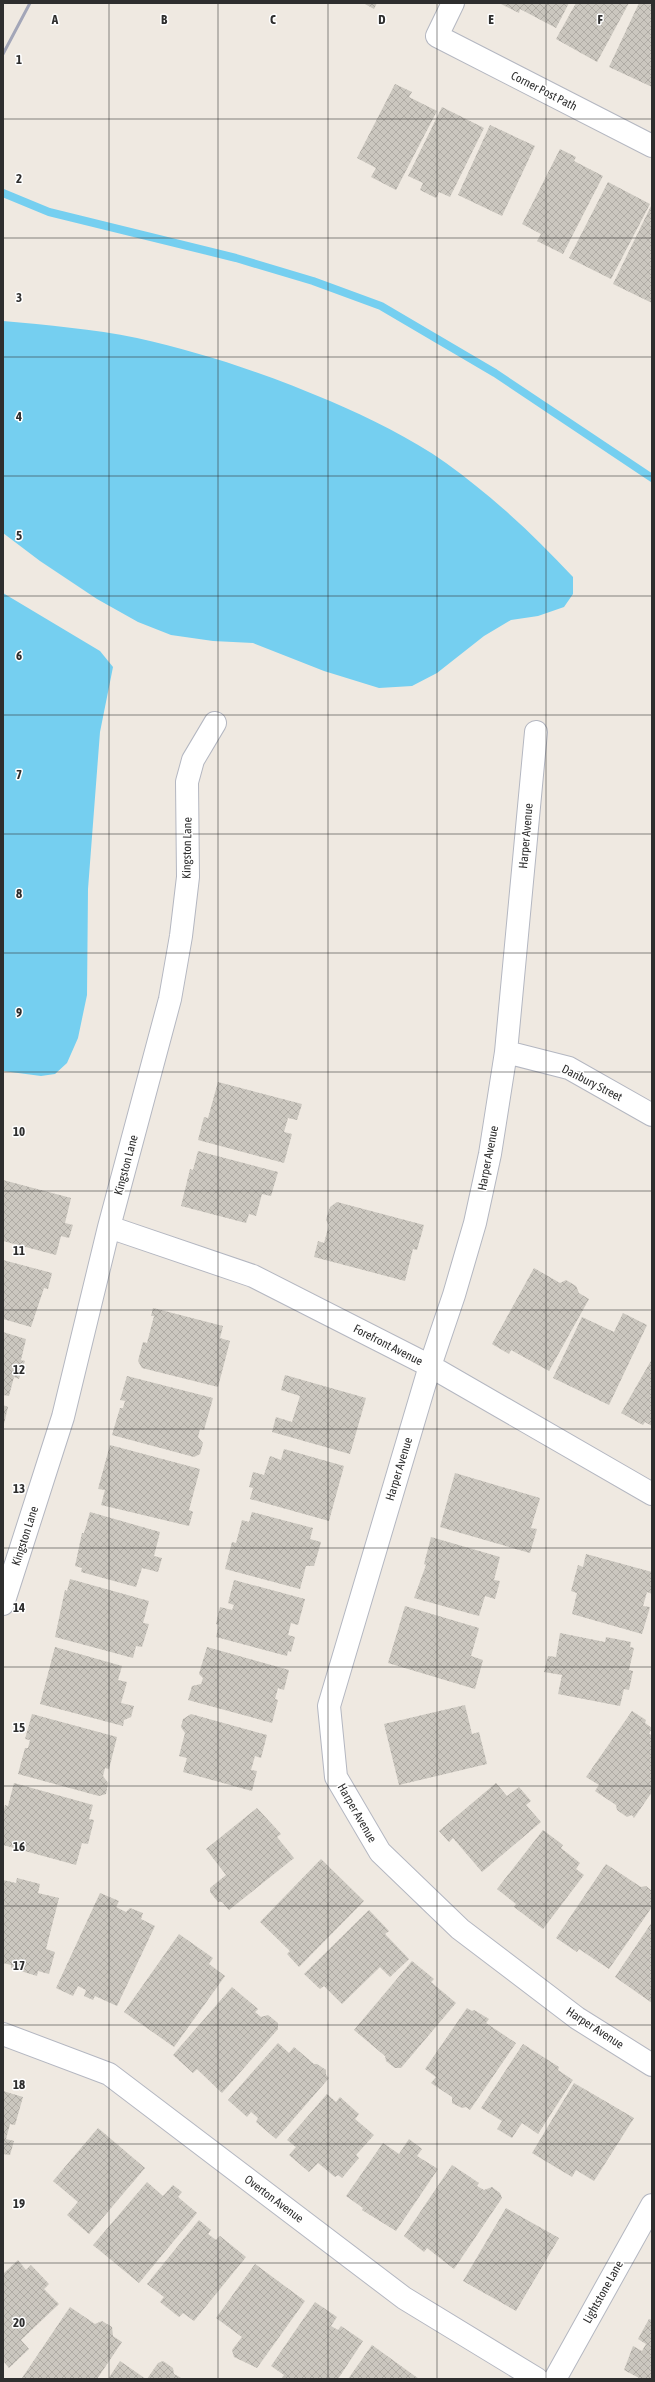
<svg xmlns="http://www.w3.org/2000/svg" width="655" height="2382" viewBox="0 0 655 2382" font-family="'Asap Condensed',sans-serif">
  <defs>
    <pattern id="building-cross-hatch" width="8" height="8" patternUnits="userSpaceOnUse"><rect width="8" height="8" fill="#cbc7bf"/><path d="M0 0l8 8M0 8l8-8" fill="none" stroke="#afaba4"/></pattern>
  </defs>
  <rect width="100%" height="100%" fill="#efe9e1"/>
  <path fill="#75cff0" d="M 3,321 C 47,325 93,329 137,338 C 204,353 267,374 330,401 C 369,418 411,438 446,463 C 493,497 534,535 573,577 L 573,594 L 564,607 L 538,616 L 511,620 L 484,636 L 437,673 L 412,686 L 379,688 L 324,671 L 253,643 L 213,641 L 171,635 L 138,622 L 97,599 L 40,561 L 3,533 Z
    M 3,593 L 100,651 L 113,667 L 100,732 L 88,889 L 87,995 L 78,1038 L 67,1063 L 55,1074 L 41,1076 L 3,1071 Z"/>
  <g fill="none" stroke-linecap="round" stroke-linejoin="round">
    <path stroke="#75cff0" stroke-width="8" d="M 3,193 L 49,212 L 236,258 L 313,281 L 381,306 L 495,373 L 652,478"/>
  </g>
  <path fill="url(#building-cross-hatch)" d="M 363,3 L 377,3 L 374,9 Z
    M 499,3 L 569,3 L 556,28 L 520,9 L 519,13 Z
    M 576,3 L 629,3 L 597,62 L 556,39 Z
    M 639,3 L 652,3 L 652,87 L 609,67 Z
    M 395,84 L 412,92 L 409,97 L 437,111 L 396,190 L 371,177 L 376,168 L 357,158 Z
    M 442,107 L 484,128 L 450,197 L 439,192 L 436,198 L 420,190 L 423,183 L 408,176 Z
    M 490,125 L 535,146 L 502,216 L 458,195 Z
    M 560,149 L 576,157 L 574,161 L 603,176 L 563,254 L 537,241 L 541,234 L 522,224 Z
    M 608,182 L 650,204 L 611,279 L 569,258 Z
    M 651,206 L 652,207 L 652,303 L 613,284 Z
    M 218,1082 L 302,1104 L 297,1120 L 288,1118 L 284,1132 L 292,1134 L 284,1163 L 198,1140 L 204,1117 L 208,1118 Z
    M 198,1151 L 278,1172 L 271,1196 L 262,1194 L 256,1216 L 249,1214 L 246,1223 L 181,1206 L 190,1169 L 193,1170 Z
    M 3,1180 L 71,1198 L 65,1223 L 73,1225 L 69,1238 L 61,1236 L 56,1255 L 3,1241 Z
    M 337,1202 L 424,1225 L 417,1250 L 413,1249 L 405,1281 L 314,1257 L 318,1241 L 324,1243 L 329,1225 L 326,1220 L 330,1207 Z
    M 3,1260 L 52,1273 L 48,1289 L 44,1288 L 31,1327 L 3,1319 Z
    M 534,1268 L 560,1283 L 566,1280 L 576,1286 L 579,1293 L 589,1299 L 549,1371 L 511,1350 L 509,1354 L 492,1344 Z
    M 153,1308 L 223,1326 L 220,1338 L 230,1341 L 218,1387 L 142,1368 L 138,1361 L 143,1342 L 147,1343 L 154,1316 L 151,1316 Z
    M 623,1313 L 647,1325 L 609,1405 L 553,1378 L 582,1317 L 614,1332 Z
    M 3,1332 L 26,1339 L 21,1360 L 25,1361 L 19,1379 L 14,1377 L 9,1396 L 3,1395 Z
    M 652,1359 L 652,1426 L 645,1422 L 643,1425 L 621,1413 Z
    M 285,1375 L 366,1398 L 350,1454 L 272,1432 L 276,1417 L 292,1422 L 300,1396 L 281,1390 Z
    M 127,1376 L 213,1398 L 204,1430 L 200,1429 L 198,1437 L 203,1443 L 200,1454 L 194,1457 L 112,1435 L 120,1408 L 123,1408 L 125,1401 L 120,1400 Z
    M 3,1405 L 8,1407 L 3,1428 Z
    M 110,1445 L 200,1469 L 189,1510 L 193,1512 L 189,1526 L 101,1505 L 105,1490 L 98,1489 Z
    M 284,1449 L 344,1466 L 329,1521 L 250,1499 L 253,1488 L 249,1487 L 253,1472 L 264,1475 L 270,1456 L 281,1460 Z
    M 455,1473 L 540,1498 L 531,1528 L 537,1529 L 530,1553 L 440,1527 Z
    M 90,1512 L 160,1532 L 154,1556 L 162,1558 L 158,1572 L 142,1568 L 136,1587 L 81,1572 L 82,1568 L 75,1566 L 82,1533 L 84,1533 Z
    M 252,1512 L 313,1528 L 310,1539 L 321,1542 L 314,1566 L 306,1566 L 300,1589 L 225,1569 L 232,1542 L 236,1543 L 242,1520 L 249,1522 Z
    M 431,1537 L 500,1557 L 494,1580 L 500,1581 L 495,1599 L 485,1596 L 479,1616 L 414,1598 L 426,1565 L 424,1564 Z
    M 586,1554 L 652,1572 L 652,1594 L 647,1592 L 643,1606 L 650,1607 L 642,1634 L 572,1614 L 577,1593 L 571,1591 L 578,1565 L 583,1567 Z
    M 70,1579 L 149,1601 L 143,1623 L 149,1624 L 142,1647 L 136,1646 L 133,1658 L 55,1637 L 65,1590 L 67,1591 Z
    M 234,1580 L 305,1599 L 298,1625 L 291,1623 L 288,1635 L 295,1637 L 291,1652 L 288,1651 L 287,1656 L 216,1637 L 219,1625 L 216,1624 L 220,1607 L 232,1610 L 234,1605 L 228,1603 Z
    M 405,1606 L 479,1628 L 471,1656 L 483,1660 L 475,1689 L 388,1663 Z
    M 560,1633 L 605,1642 L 606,1637 L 631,1642 L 630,1647 L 634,1648 L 629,1670 L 633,1671 L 629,1690 L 624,1689 L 620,1706 L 558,1694 L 562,1675 L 544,1672 L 548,1656 L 556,1657 Z
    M 55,1647 L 122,1666 L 118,1680 L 127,1682 L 121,1703 L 134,1706 L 131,1717 L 124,1720 L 123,1726 L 40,1704 Z
    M 207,1647 L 289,1670 L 284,1690 L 278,1688 L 275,1699 L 278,1700 L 272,1723 L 188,1700 L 192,1686 L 201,1684 L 203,1678 L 199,1674 Z
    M 465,1705 L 472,1734 L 479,1732 L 487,1764 L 399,1785 L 384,1724 Z
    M 632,1711 L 646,1720 L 645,1723 L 652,1728 L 649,1734 L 652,1735 L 652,1792 L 634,1818 L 632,1815 L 627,1817 L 617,1810 L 616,1805 L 595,1791 L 599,1785 L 586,1777 Z
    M 32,1714 L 117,1737 L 109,1769 L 105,1768 L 103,1776 L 108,1783 L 106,1794 L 99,1796 L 18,1774 L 25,1748 L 28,1748 L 30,1740 L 25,1739 Z
    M 191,1714 L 267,1735 L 261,1758 L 255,1756 L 251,1770 L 257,1771 L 252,1791 L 183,1772 L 187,1758 L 179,1756 L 185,1733 L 181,1727 L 183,1719 Z
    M 14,1783 L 93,1805 L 89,1819 L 94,1820 L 88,1844 L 82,1843 L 76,1865 L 3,1845 L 3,1814 L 5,1805 L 8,1806 Z
    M 496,1783 L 507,1796 L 519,1787 L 531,1801 L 526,1805 L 541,1822 L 482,1872 L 453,1838 L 449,1842 L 439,1831 Z
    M 257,1808 L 281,1834 L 277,1837 L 294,1858 L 229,1910 L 222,1902 L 218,1902 L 210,1892 L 210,1888 L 226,1875 L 206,1849 Z
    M 543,1830 L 563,1845 L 561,1848 L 580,1863 L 576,1869 L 584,1875 L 543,1929 L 514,1907 L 516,1904 L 497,1889 Z
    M 321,1859 L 364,1901 L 299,1967 L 287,1954 L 290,1951 L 260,1922 Z
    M 606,1864 L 641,1887 L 646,1886 L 652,1891 L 652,1907 L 609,1969 L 579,1949 L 577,1952 L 556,1938 Z
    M 17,1878 L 40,1884 L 38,1893 L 59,1898 L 46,1949 L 55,1952 L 49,1974 L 38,1971 L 37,1976 L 11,1968 L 11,1965 L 3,1963 L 3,1880 L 16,1883 Z
    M 100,1893 L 119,1901 L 116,1907 L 126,1912 L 130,1908 L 143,1913 L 141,1919 L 155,1926 L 117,2006 L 95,1996 L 93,2000 L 84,1996 L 86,1990 L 78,1986 L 73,1996 L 56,1988 Z
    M 369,1910 L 389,1931 L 385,1934 L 409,1959 L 390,1977 L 380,1967 L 342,2004 L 324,1986 L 320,1989 L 304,1974 Z
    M 652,1922 L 652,2003 L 615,1977 Z
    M 179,1934 L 213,1958 L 209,1964 L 225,1976 L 174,2047 L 124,2012 Z
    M 412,1961 L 434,1979 L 431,1982 L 456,2003 L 401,2068 L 395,2068 L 386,2061 L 385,2056 L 354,2030 Z
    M 232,1987 L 258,2009 L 255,2012 L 261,2017 L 268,2015 L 278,2023 L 278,2029 L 222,2093 L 197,2069 L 193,2073 L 173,2055 Z
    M 467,2008 L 472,2011 L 474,2010 L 489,2019 L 486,2023 L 516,2043 L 470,2110 L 466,2107 L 462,2108 L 452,2103 L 452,2097 L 431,2083 L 436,2077 L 425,2069 Z
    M 278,2043 L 289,2053 L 294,2047 L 314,2064 L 317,2064 L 326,2070 L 326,2075 L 329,2078 L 276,2139 L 256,2122 L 258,2118 L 251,2112 L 247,2117 L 228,2100 Z
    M 523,2044 L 559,2067 L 558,2070 L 573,2080 L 538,2134 L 522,2123 L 512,2138 L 497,2129 L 502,2121 L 481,2108 Z
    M 574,2083 L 634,2118 L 594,2181 L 576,2170 L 572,2177 L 532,2153 Z
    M 3,2091 L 23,2097 L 15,2125 L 10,2124 L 6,2139 L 14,2141 L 10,2155 L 3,2154 Z
    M 327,2094 L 336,2102 L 340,2097 L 359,2114 L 355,2119 L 374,2135 L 356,2155 L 359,2158 L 342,2178 L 338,2175 L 335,2177 L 318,2163 L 309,2172 L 289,2155 L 296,2147 L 287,2140 Z
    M 98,2128 L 145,2168 L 89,2234 L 67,2215 L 78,2202 L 53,2181 Z
    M 409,2139 L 422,2149 L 417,2156 L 438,2169 L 396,2231 L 362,2210 L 363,2208 L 346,2196 L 383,2143 L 399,2154 Z
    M 452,2165 L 479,2183 L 477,2186 L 484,2190 L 492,2187 L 500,2193 L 502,2198 L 454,2269 L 427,2248 L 424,2252 L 404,2236 Z
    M 147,2182 L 163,2196 L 173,2185 L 182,2192 L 178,2197 L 197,2213 L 139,2283 L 93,2245 Z
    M 506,2208 L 559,2238 L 516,2311 L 463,2281 Z
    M 199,2220 L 211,2230 L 208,2234 L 216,2240 L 220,2236 L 246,2257 L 194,2321 L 183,2313 L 179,2317 L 160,2302 L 164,2297 L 147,2284 Z
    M 18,2260 L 26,2270 L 31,2265 L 49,2284 L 44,2289 L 59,2304 L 21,2340 L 29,2349 L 9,2368 L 3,2361 L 3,2274 Z
    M 255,2264 L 305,2301 L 257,2368 L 234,2357 L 232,2350 L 242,2337 L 216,2318 Z
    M 315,2302 L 337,2317 L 331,2326 L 338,2330 L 341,2326 L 363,2341 L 338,2379 L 281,2379 L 284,2375 L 271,2366 Z
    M 70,2307 L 95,2324 L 102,2321 L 112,2327 L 113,2336 L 122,2342 L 97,2379 L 22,2378 Z
    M 649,2319 L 652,2320 L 652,2379 L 641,2379 L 624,2370 L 633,2346 L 642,2351 L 646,2344 L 638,2339 Z
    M 372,2345 L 419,2379 L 348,2379 Z
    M 120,2361 L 146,2379 L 108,2379 Z
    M 163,2361 L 173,2368 L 174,2374 L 183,2379 L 147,2379 L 158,2363 Z"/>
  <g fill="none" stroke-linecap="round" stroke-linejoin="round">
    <defs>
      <path id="minor" d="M 453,3 L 437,36 L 652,146
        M 536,732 L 506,1052 L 490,1154 L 475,1223 L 454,1295 L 430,1366 L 329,1706 L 336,1777 L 380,1852 L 460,1929 L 577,2018 L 652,2065
        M 506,1052 L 569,1068 L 652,1115
        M 109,1227 L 253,1276 L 430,1366 L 652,1494
        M 3,1604 L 63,1417 L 109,1227 L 170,999 L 181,936 L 188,877 L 187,782 L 193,760 L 215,723
        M 3,2034 L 109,2074 L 404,2298 L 537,2379
        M 555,2379 L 652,2205"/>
    </defs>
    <use href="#minor" stroke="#b4b7c1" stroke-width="24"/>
    <use href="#minor" stroke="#fff" stroke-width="22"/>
    <path stroke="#a3a6b8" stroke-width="3" d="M 3,54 L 30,3"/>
  </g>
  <path fill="none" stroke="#2e2e2e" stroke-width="1" stroke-opacity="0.55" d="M 109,3 L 109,2379M 218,3 L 218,2379M 328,3 L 328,2379M 437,3 L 437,2379M 546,3 L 546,2379M 3,119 L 652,119M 3,238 L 652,238M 3,357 L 652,357M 3,476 L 652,476M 3,596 L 652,596M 3,715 L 652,715M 3,834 L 652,834M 3,953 L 652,953M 3,1072 L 652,1072M 3,1191 L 652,1191M 3,1310 L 652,1310M 3,1429 L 652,1429M 3,1548 L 652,1548M 3,1667 L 652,1667M 3,1786 L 652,1786M 3,1906 L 652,1906M 3,2025 L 652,2025M 3,2144 L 652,2144M 3,2263 L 652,2263"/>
  <g text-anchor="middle" stroke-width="3" stroke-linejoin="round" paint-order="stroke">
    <g font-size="12" fill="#2e2e2e" stroke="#fff">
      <text transform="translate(544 91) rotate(27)" y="4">Corner Post Path</text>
      <text transform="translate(526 836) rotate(-85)" y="4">Harper Avenue</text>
      <text transform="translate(187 848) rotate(-89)" y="4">Kingston Lane</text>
      <text transform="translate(592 1083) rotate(27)" y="4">Danbury Street</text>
      <text transform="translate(488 1158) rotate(-79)" y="4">Harper Avenue</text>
      <text transform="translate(126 1165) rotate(-75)" y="4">Kingston Lane</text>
      <text transform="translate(388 1345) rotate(27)" y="4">Forefront Avenue</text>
      <text transform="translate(399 1469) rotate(-73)" y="4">Harper Avenue</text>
      <text transform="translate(25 1536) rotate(-72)" y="4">Kingston Lane</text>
      <text transform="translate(357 1813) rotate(60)" y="4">Harper Avenue</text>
      <text transform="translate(595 2028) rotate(33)" y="4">Harper Avenue</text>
      <text transform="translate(274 2199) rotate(37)" y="4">Overton Avenue</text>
      <text transform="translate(603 2292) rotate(-61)" y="4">Lightstone Lane</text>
    </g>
  </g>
  <g font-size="13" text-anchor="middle" font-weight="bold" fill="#2e2e2e" stroke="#fff" stroke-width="3" stroke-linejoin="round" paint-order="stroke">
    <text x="55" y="24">A</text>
    <text x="164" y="24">B</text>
    <text x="273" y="24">C</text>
    <text x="382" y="24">D</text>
    <text x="491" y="24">E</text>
    <text x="600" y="24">F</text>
    <text x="19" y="64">1</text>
    <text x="19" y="183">2</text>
    <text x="19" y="302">3</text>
    <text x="19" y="421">4</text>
    <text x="19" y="540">5</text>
    <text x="19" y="660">6</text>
    <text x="19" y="779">7</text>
    <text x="19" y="898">8</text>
    <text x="19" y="1017">9</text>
    <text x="19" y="1136">10</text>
    <text x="19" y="1255">11</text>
    <text x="19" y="1374">12</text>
    <text x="19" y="1493">13</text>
    <text x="19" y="1612">14</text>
    <text x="19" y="1732">15</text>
    <text x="19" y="1851">16</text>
    <text x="19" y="1970">17</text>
    <text x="19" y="2089">18</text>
    <text x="19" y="2208">19</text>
    <text x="19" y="2327">20</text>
  </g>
  <rect width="655" height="2382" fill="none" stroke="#2e2e2e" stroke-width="8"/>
</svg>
